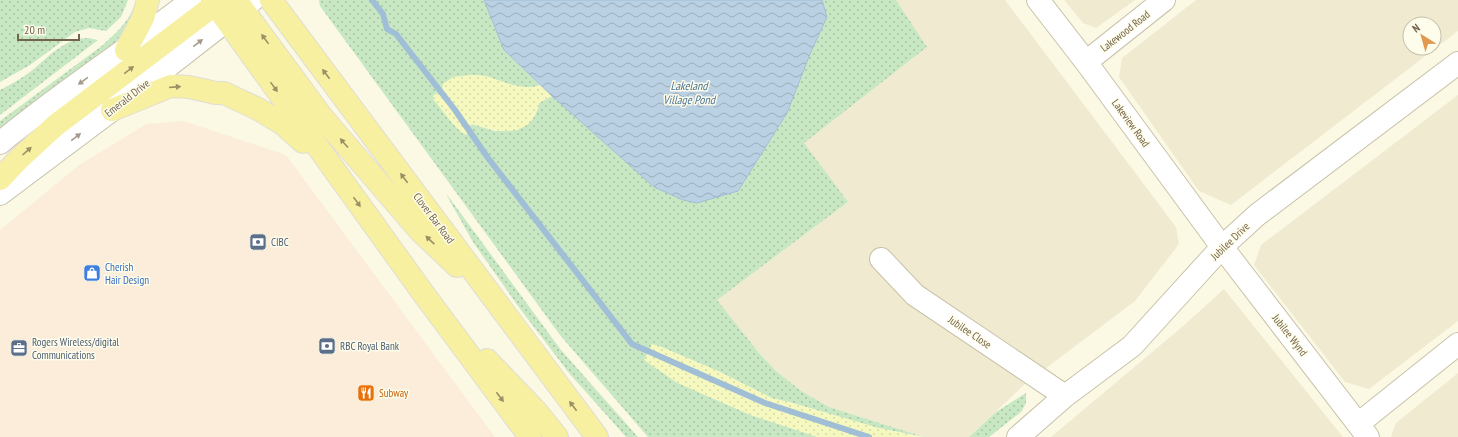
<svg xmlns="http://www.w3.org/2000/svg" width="1458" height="437" viewBox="0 0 1458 437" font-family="'PT Sans Narrow',sans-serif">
  <defs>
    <pattern id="grass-dots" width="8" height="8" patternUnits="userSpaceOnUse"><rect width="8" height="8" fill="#c8e8c4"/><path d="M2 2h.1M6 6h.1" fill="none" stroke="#a7c0a1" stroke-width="1.8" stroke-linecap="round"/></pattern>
    <pattern id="sand-dots" width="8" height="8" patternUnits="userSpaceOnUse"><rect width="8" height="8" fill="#f5f9c0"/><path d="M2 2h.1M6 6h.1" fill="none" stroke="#d5d8a6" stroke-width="1.8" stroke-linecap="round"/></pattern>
    <pattern id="water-waves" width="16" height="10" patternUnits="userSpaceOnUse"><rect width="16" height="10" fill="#bad1e4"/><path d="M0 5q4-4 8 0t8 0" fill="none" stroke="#9cadbb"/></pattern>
  </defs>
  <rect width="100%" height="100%" fill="#fbf9e4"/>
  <path fill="#efead0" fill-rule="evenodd" d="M 896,0 L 1005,0 L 1176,227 L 1179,244 L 1135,301 L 1025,384 L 969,437 L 924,437 L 829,407 L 801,391 L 776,371 L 759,353 L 717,300 L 848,202 L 803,143 L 927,47 Z
    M 1064,0 L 1135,0 L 1096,28 L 1083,23 Z
    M 1196,0 L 1458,0 L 1458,31 L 1231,205 L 1199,191 L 1119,77 L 1122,58 ZM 1410,24 L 1434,24 L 1434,48 L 1410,48 Z
    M 1458,95 L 1458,321 L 1369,389 L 1345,382 L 1254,265 L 1261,245 Z
    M 1224,289 L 1343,437 L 1051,437 L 1182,327 Z
    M 1458,373 L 1458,437 L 1391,437 L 1396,423 Z"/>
  <path fill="#fbedd9" d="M 184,121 L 286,155 L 495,437 L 0,437 L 0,230 L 78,166 L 146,124 Z"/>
  <path fill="url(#grass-dots)" d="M 0,0 L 128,0 L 121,17 L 106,31 L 89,28 L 75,32 L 30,65 L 0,82 Z
    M 136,0 L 141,0 L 123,34 L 113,44 L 0,130 L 0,121 L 103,45 C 118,31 131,20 136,0 Z
    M 319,0 L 484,0 L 504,50 L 540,85 C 526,92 500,81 485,76 L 472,124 L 495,131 L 518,130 L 538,109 L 539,103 L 552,96 L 654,187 L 738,191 L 787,113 L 810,54 L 827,17 L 822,0 L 896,0 L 927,47 L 804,143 L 848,202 L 717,300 L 759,353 L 776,371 L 801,391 L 829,407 L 924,437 L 878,428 L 789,402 L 772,399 L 720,372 L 659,346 L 676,382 L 751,415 L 818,437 L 648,437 L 560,335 L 320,6 Z
    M 88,38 L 98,40 L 0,115 L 0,90 C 12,84 24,77 35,68 C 50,55 66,38 88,38 Z
    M 446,194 L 448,196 L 561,350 L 638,437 L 626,437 L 569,373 L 518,306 L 473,242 Z
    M 1026,393 L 1026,403 L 1021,412 L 989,437 L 969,437 L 996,412 Z"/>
  <path fill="url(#sand-dots)" d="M 471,75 C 476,75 481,75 486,76 C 502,81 524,92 540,85 L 552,96 L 539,103 C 533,139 498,133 472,124 L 466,135 C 454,129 442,109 433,99 L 433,96 L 442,89 L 443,84 L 453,77 Z
    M 652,344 L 659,346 L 720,372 L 772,398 L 789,402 L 878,428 L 922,437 L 818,437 L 751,415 L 705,395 L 676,382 L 644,360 Z"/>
  <path fill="url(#water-waves)" stroke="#a0bed5" d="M 484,0 L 822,0 L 827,17 L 810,54 L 787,113 L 738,191 L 697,203 L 683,200 L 654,187 L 552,96 L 504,50 Z"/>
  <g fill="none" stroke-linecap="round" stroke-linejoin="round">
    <path stroke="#a0bed5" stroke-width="6" d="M 372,0 L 383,14 L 387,29 L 396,34 L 455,110 L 488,158 L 632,344 L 765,403 L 869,437"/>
    <defs>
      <path id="minor" d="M 1038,0 L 1086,62 L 1222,247 L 1368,437
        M 1086,62 L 1164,0
        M 0,143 C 61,92 129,49 192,0
        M 0,194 L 112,110 L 253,0
        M 881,259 L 915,295 L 1065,396
        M 1358,424 L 1458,344
        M 1018,437 L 1065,396 L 1132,346 L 1222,247 L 1257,215 L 1458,63"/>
      <path id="major" d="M 212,0 L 423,293 L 530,437
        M 236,0 L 322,117 L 420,231 L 457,266
        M 271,0 L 597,437
        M 126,50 L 143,18 L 148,0
        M 112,110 L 171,86 L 189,87 L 216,93 L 224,93 L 258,109 L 283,124 L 303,142
        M 0,179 L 19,159 L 56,125 L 221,0
        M 487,360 L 536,411 L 557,437"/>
    </defs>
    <use href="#minor" stroke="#c9c1a9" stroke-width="24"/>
    <use href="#major" stroke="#e0ddd7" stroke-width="24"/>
    <use href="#minor" stroke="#fff" stroke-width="22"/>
    <use href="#major" stroke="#f7f0a0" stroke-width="22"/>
  </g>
  <defs><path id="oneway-solid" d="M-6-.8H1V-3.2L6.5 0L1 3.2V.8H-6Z"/></defs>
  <g fill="#9b8f64">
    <use href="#oneway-solid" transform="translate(265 39) rotate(-126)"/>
    <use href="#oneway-solid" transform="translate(129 70) rotate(-37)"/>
    <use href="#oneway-solid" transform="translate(326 74) rotate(-127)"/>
    <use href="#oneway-solid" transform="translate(175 87) rotate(-5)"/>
    <use href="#oneway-solid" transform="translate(274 87) rotate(54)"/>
    <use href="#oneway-solid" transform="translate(344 143) rotate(-131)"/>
    <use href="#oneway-solid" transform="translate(27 151) rotate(-42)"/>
    <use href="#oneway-solid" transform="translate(404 178) rotate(-127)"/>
    <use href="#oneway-solid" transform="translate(357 202) rotate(54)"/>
    <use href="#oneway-solid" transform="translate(430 240) rotate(-137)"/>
    <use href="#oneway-solid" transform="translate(500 397) rotate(53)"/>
    <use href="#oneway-solid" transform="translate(573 406) rotate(-127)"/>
  </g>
  <g fill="#a49b8a">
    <use href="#oneway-solid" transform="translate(198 43) rotate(-38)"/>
    <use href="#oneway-solid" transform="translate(83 81) rotate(144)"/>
    <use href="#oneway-solid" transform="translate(76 137) rotate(-37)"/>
  </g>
  <defs>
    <symbol id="bank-square" viewBox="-11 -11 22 22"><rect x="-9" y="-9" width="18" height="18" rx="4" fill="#5c6f8a" stroke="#fefcea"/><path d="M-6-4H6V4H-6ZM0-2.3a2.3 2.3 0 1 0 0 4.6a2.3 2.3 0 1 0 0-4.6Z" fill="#fff"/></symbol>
    <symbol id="shop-square" viewBox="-11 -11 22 22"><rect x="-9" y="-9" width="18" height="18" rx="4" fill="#3f7fe0" stroke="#fefcea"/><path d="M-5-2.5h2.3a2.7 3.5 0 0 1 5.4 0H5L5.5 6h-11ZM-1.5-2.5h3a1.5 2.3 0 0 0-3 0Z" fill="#fff"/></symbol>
    <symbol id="office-square" viewBox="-11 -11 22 22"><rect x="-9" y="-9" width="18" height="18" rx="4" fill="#5c6f8a" stroke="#fefcea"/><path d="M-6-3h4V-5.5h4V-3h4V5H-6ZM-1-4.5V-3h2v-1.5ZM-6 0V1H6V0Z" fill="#fff"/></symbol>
    <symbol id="restaurant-square" viewBox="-11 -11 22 22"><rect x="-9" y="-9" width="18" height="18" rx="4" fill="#e8710a" stroke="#fefcea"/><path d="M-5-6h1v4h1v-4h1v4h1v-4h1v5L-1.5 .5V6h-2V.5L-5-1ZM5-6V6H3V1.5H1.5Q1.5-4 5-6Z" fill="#fff"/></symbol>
  </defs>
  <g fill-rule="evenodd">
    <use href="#bank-square" x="248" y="232" width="20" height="20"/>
    <use href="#shop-square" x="82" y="263" width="20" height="20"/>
    <use href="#bank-square" x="317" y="336" width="20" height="20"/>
    <use href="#office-square" x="9" y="338" width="20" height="20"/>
    <use href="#restaurant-square" x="356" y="383" width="20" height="20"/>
  </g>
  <g text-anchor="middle" stroke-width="3" stroke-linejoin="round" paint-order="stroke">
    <g font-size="11" fill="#73654b" stroke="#fefcea">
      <text transform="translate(1125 31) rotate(-38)" y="4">Lakewood Road</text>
      <text transform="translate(127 98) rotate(-38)" y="4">Emerald Drive</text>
      <text transform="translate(1131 123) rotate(54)" y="4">Lakeview Road</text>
      <text transform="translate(434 218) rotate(53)" y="4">Clover Bar Road</text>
      <text transform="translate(1230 241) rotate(-44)" y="4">Jubilee Drive</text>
      <text transform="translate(970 332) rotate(34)" y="4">Jubilee Close</text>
      <text transform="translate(1290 335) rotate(52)" y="4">Jubilee Wynd</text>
    </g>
    <g font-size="11" fill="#4e5e75" stroke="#fefcea" text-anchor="start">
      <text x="271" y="246">CIBC</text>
      <text x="32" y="346">Rogers Wireless/digital<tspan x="32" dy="13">Communications</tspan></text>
      <text x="340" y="350">RBC Royal Bank</text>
    </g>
    <g font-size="11" fill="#366cbe" stroke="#fefcea" text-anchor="start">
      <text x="105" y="271">Cherish<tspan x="105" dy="13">Hair Design</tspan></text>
    </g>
    <g font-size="11" fill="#c56008" stroke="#fefcea" text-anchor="start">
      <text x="379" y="397">Subway</text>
    </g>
    <g font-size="12" font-style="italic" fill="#4f789a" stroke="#fefcea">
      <text x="689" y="90">Lakeland<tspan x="689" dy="14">Village Pond</tspan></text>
    </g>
  </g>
  <g transform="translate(1422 36) rotate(323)"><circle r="19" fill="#fefcea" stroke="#c6c0aa"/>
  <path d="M0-3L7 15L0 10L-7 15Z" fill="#e0994f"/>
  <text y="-6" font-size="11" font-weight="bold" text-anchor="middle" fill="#73654b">N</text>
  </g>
  <path d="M18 34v6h61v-6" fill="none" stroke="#73654b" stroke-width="2"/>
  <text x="24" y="34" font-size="12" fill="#73654b" stroke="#fefcea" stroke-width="3" paint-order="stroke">20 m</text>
</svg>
